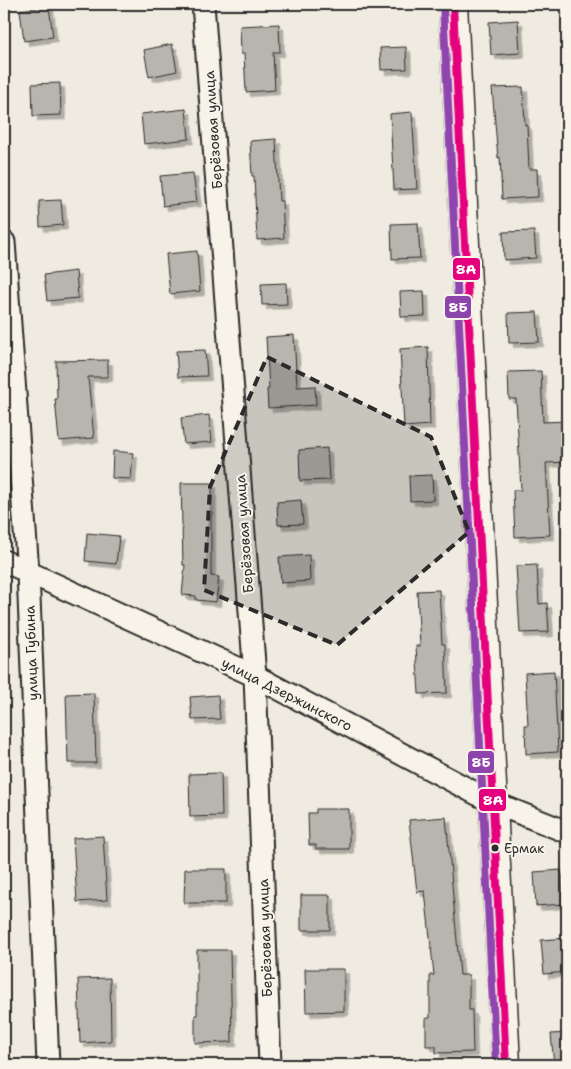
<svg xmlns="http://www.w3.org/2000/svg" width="571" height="1069" viewBox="0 0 571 1069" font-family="'Shantell Sans',sans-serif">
  <defs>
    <filter id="shadow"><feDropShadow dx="4.5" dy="4.5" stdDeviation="0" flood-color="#0004"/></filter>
  </defs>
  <rect width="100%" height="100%" fill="#efebe0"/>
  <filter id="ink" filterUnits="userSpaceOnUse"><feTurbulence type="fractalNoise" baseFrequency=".02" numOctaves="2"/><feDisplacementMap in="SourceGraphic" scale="10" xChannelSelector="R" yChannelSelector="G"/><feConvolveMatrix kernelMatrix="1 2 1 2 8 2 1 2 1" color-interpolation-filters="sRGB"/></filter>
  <g filter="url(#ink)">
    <path fill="#b8b5ae" stroke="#2b2b2b" filter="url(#shadow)" d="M 49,6 L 53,37 L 24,41 L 20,10 Z
      M 518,20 L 520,53 L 491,55 L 489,22 Z
      M 279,24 L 280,52 L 273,52 L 275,90 L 246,92 L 244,54 L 241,54 L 240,26 Z
      M 172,44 L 177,71 L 149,77 L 144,50 Z
      M 406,47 L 407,69 L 381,70 L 380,48 Z
      M 60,83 L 61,115 L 33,116 L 32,84 Z
      M 523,87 L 525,125 L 527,125 L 529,169 L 537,169 L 538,197 L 502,199 L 500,157 L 498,158 L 492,88 Z
      M 186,109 L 189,139 L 144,144 L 141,114 Z
      M 412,112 L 417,189 L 394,190 L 390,114 Z
      M 276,139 L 279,201 L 282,201 L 284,238 L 257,240 L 254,176 L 252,176 L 250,141 Z
      M 193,173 L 197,202 L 163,206 L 160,176 Z
      M 61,200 L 63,225 L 40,227 L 39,201 Z
      M 418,223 L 420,258 L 392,259 L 391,224 Z
      M 534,231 L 536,258 L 504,260 L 503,232 Z
      M 197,251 L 200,291 L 170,294 L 166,254 Z
      M 76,271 L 78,298 L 47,301 L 44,275 Z
      M 286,283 L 287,304 L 262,305 L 261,284 Z
      M 424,291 L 425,316 L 401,317 L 400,292 Z
      M 537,312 L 539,342 L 509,343 L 508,313 Z
      M 294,335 L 297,387 L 315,386 L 316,405 L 268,408 L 267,389 L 269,389 L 266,337 Z
      M 428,347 L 430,425 L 404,427 L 400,349 Z
      M 205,350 L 207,376 L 178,377 L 176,351 Z
      M 108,360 L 108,377 L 88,377 L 94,438 L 59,441 L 55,399 L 57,399 L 56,361 Z
      M 541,371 L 543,422 L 567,421 L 567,462 L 546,463 L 550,535 L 515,537 L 513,490 L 521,490 L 516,399 L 509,399 L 508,372 Z
      M 209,415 L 212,442 L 184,444 L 181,418 Z
      M 327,448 L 329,480 L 300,481 L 299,450 Z
      M 113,451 L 133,453 L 131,479 L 112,478 Z
      M 432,475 L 433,500 L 410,501 L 409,476 Z
      M 181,483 L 212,483 L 212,515 L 211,515 L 211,576 L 219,577 L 216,602 L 196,600 L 196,596 L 182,595 L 185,565 L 183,565 Z
      M 301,500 L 303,524 L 278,525 L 277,502 Z
      M 87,533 L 119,536 L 116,564 L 85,561 Z
      M 309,555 L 310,581 L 281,583 L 279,557 Z
      M 537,565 L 539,604 L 547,603 L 549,632 L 520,633 L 516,566 Z
      M 439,590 L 442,644 L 445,644 L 447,693 L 419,694 L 416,646 L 420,646 L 417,591 Z
      M 554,671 L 558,752 L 526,754 L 525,725 L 528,725 L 525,673 Z
      M 94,693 L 96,763 L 68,763 L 66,694 Z
      M 218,695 L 220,719 L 192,720 L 190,697 Z
      M 221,773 L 222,816 L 190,817 L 189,774 Z
      M 316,809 L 349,809 L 349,849 L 316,849 L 316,845 L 309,845 L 308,813 L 316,813 Z
      M 446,817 L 460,975 L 469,975 L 469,1010 L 472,1010 L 473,1052 L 436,1053 L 436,1046 L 426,1046 L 426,1018 L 430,1018 L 430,975 L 434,975 L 425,891 L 417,892 L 409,820 Z
      M 103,836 L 107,900 L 77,902 L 73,838 Z
      M 185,869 L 226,869 L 226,903 L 184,903 Z
      M 561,870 L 563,904 L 536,906 L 534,872 Z
      M 301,895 L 330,895 L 330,930 L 301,930 Z
      M 567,938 L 567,972 L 544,974 L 541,940 Z
      M 197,950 L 230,950 L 232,1042 L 195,1043 L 195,1015 L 197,1015 Z
      M 305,969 L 344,969 L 344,1011 L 306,1012 Z
      M 110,978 L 111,1041 L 80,1043 L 78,979 Z
      M 567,1033 L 567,1065 L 554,1065 L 551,1034 Z"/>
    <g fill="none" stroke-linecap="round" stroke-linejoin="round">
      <defs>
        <path id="street" d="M 203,4 L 255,676 L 270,1065
          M 4,242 L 28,572 L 48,1065
          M 4,561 L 255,676 L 492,802 L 567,832"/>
        <path id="secondary" d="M 453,4 L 506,1065"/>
      </defs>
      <use href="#street" stroke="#2b2b2b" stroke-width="25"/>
      <use href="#secondary" stroke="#2b2b2b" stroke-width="31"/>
      <use href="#street" stroke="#f7f3e8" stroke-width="21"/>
      <use href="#secondary" stroke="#f7f3e8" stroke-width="28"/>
      <defs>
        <path id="bus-1" d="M 453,4 L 506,1065"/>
        <path id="bus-2" d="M 443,4 L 496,1065"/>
      </defs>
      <use href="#bus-1" stroke="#f7f3e8" stroke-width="11"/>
      <use href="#bus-2" stroke="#f7f3e8" stroke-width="11"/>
      <use href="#bus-1" stroke="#e5007d" stroke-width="8"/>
      <use href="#bus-2" stroke="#8e44ad" stroke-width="8"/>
    </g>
  </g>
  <path fill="#2b2b2b" fill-opacity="0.2" stroke="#2b2b2b" stroke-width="4" stroke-dasharray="10 6" stroke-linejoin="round" d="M 267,357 L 431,437 L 469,532 L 337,645 L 204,590 L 210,487 Z"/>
  <circle fill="#2b2b2b" stroke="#f7f3e8" stroke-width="2" cx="495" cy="848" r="4.5"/>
  <g text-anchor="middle" stroke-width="4" stroke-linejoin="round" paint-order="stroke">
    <g font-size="13" fill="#2b2b2b" stroke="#f7f3e8" text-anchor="start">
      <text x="504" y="853">Ермак</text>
    </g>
    <g font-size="14" fill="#2b2b2b" stroke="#f7f3e8">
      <text transform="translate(213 130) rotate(-94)" y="5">Берёзовая улица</text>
      <text transform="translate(244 534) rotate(-94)" y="5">Берёзовая улица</text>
      <text transform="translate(31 653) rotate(-92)" y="5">улица Губина</text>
      <text transform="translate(287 694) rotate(27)" y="5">улица Дзержинского</text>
      <text transform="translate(265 938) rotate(-92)" y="5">Берёзовая улица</text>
    </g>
  </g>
  <g stroke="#f7f3e8" stroke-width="2">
    <rect x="452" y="257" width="29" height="24" rx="5" fill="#e5007d"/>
    <rect x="444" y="295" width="28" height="24" rx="5" fill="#8e44ad"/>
    <rect x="467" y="750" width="28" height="24" rx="5" fill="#8e44ad"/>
    <rect x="478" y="788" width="29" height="24" rx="5" fill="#e5007d"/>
  </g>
  <g font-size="14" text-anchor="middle" font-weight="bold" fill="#fff">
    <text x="466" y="274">8А</text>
    <text x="458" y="312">8Б</text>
    <text x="481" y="767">8Б</text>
    <text x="493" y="805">8А</text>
  </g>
  <rect width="571" height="1069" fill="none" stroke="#f7f3e8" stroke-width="20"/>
  <rect x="10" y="10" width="551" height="1049" fill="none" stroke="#2b2b2b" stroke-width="2" filter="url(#ink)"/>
</svg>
